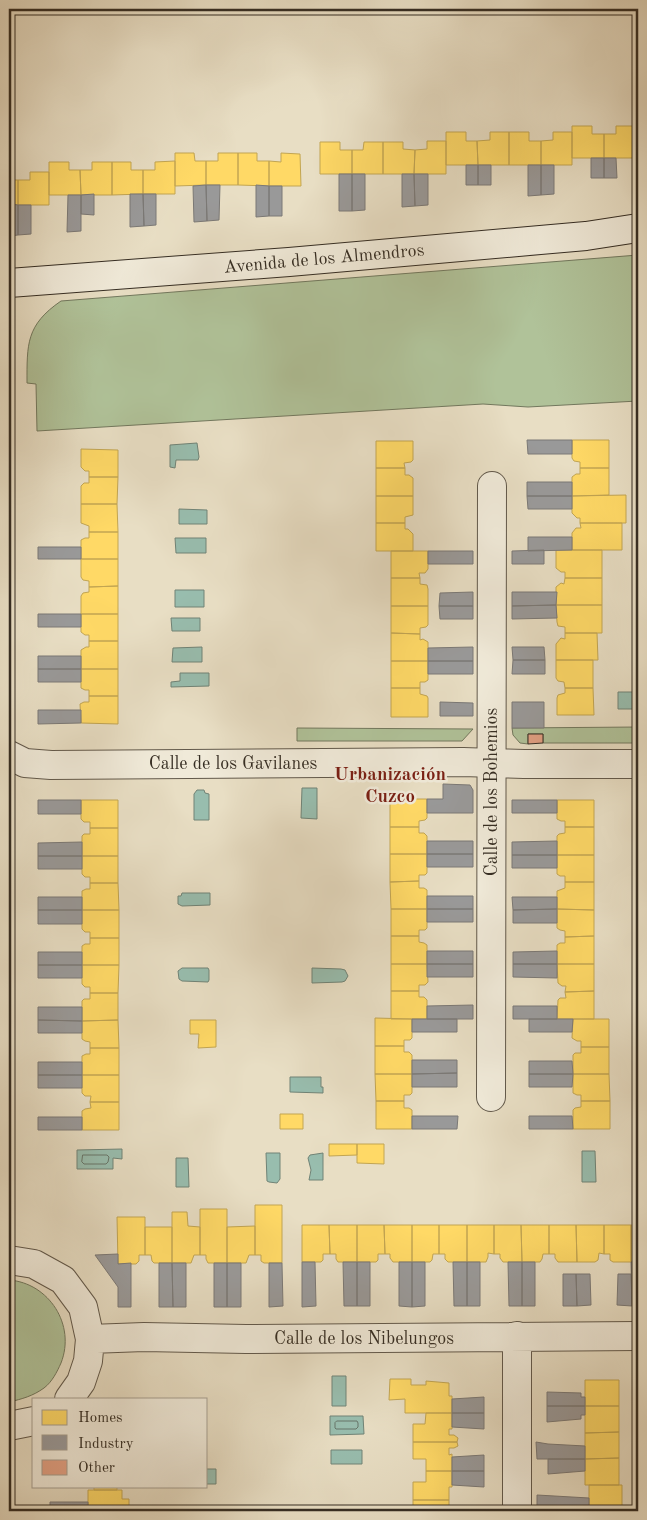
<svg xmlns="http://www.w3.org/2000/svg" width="647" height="1520" viewBox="0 0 647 1520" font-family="'Old Standard TT',serif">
  <rect width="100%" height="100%" fill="#e8dec4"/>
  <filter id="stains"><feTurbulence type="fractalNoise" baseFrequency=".004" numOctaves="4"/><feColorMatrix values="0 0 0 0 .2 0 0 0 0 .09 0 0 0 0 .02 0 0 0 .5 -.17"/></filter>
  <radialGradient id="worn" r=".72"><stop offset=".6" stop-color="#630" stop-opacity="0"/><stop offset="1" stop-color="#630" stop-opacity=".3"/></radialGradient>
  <path fill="#b0c299" stroke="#72785e" d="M 638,255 L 638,401 L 528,407 L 483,404 L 37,431 L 36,384 L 27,383 C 27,344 26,325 61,301 Z
    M 638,727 L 638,743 L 543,743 L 543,734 L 528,734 L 528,744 L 520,743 L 513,735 L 512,728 Z
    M 297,728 L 473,729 L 462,741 L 297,741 Z
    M 9,1280 C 49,1283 76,1325 61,1363 C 57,1372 52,1382 44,1388 C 33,1396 22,1399 9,1402 Z"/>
  <path fill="#98bdae" stroke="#708376" d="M 197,443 L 199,457 L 198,460 L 176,460 L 175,468 L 170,467 L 170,445 Z
    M 179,509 L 207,510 L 207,524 L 179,524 Z
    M 175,538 L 206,538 L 206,553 L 176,553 Z
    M 175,590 L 204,590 L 204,607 L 175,607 Z
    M 171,618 L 200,618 L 200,631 L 172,631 Z
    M 202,647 L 202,662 L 172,662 L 173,648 Z
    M 180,673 L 209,673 L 209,686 L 171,687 L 171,682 L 180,681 Z
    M 618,692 L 638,692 L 638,709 L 618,709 Z
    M 302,788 L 317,788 L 317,819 L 301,818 Z
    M 197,790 L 204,790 L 205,793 L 209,794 L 209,820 L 194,820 L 194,794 Z
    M 182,893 L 210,893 L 210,905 L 182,906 L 178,904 L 178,896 L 181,896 Z
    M 182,968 L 208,968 L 209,970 L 209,980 L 208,982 L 182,981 L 179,979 L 178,971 Z
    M 312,968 L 341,969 L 345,970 L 348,976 L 345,981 L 342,982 L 312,983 Z
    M 290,1077 L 321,1077 L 321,1087 L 323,1087 L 323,1093 L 290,1092 Z
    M 122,1149 L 122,1159 L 113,1158 L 113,1169 L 77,1169 L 77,1150 Z
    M 582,1151 L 595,1151 L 596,1182 L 582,1182 Z
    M 266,1153 L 280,1153 L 280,1179 L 277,1183 L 269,1182 L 267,1181 Z
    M 323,1153 L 323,1180 L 309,1180 L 311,1170 L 308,1158 L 310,1155 Z
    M 176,1158 L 188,1158 L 189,1187 L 176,1187 Z
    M 332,1376 L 346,1376 L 346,1406 L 332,1406 Z
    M 330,1416 L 363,1416 L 364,1434 L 330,1435 Z
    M 331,1450 L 362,1450 L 362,1464 L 331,1464 Z
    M 206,1469 L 216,1469 L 216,1484 L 206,1484 Z"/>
  <path fill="#ffd966" stroke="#c2a552" d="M 635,116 L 638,116 L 638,149 L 635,149 Z
    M 572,126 L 592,126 L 592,134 L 604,134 L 604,158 L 572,158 Z
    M 616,126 L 635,126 L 635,158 L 604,158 L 604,134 L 616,134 Z
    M 446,132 L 466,132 L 466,141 L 477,141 L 478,165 L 446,165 Z
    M 490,132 L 509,132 L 509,165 L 478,165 L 477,141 L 490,140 Z
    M 509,132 L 529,132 L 529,141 L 541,141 L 541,165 L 509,165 Z
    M 553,132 L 572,132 L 572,165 L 541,165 L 541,141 L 553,140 Z
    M 427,141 L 446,141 L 446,174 L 414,174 L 415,150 L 427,149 Z
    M 320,142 L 340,142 L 340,150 L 352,150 L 352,174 L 320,174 Z
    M 364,142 L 383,142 L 383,174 L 352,174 L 352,150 L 363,150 Z
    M 383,142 L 403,142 L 403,149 L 415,150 L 414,174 L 383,174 Z
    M 175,153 L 194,153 L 195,161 L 206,161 L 206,185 L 175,186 Z
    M 218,153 L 238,153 L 238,185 L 206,185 L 206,161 L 218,161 Z
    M 238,153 L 257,153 L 257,161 L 269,161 L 269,186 L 238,185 Z
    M 281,153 L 300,154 L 301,186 L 269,186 L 269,161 L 281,162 Z
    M 175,161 L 175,194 L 143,194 L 143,170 L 155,170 L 155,162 Z
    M 49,162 L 69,162 L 69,170 L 80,170 L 81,195 L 49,195 Z
    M 92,162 L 112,162 L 112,195 L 81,195 L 80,170 L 92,170 Z
    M 112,162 L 131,162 L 131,170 L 143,170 L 143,194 L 112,195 Z
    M 30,172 L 49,172 L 49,205 L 18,205 L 18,180 L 30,180 Z
    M 9,180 L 18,180 L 18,205 L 9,204 Z
    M 572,440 L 609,440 L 609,468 L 580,468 L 580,462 L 574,461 L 572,458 Z
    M 376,441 L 413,441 L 413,460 L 411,462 L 404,463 L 405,468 L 376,468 Z
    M 81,449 L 118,450 L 118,477 L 89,477 L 89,471 L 85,471 L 81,467 Z
    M 376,468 L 405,468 L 405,475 L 409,475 L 413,478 L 413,496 L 376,496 Z
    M 580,468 L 609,468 L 609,495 L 572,496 L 572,477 L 576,474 L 580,474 Z
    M 89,477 L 118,477 L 117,504 L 81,504 L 81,486 L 84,483 L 89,483 Z
    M 626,495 L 626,523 L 580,523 L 580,518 L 577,518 L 572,513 L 572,496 Z
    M 376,496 L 413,496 L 413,515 L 405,517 L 405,523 L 376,523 Z
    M 81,504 L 117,504 L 118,532 L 89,532 L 89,526 L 81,523 Z
    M 376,523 L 405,523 L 405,529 L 408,529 L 413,534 L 413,551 L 376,551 Z
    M 580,523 L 622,523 L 622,550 L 572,550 L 572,533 L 576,528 L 581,528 Z
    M 89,532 L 118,532 L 118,559 L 81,559 L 81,540 L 85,538 L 89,538 Z
    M 556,550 L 602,550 L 602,578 L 565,578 L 565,572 L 561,572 L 556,568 Z
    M 391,551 L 428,551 L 428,569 L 425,573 L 419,573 L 420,578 L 391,578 Z
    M 81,559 L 118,559 L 118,586 L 89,587 L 89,581 L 83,580 L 81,577 Z
    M 391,578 L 420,578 L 420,584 L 427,585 L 428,589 L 428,606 L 391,606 Z
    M 565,578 L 602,578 L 602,605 L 556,605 L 556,587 L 561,583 L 564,584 Z
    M 118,586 L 118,614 L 81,614 L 81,596 L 83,593 L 89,592 L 89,587 Z
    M 556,605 L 602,605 L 602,633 L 565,633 L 565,627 L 558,626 L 557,622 Z
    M 391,606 L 428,606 L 428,625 L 426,627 L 420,628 L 420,634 L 391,633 Z
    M 81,614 L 118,614 L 118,641 L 89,641 L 89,635 L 85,635 L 81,632 Z
    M 391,633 L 420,634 L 420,640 L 423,639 L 428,642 L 428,661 L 391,661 Z
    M 565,633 L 597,633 L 598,660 L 556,660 L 556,644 L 561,638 L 565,639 Z
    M 89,641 L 118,641 L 118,669 L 81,669 L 81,650 L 86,647 L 89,647 Z
    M 556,660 L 593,660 L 593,688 L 565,688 L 564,682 L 558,681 L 556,678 Z
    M 391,661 L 428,661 L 428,680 L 425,682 L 420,682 L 420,688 L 391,688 Z
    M 81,669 L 118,669 L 118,696 L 89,696 L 89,690 L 85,690 L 81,688 Z
    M 391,688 L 420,688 L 420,694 L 427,696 L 428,698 L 428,717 L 391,717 Z
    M 565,688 L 593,688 L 594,715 L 557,715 L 557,698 L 558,695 L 565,693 Z
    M 89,696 L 118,696 L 118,724 L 81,723 L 80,704 L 84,702 L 89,702 Z
    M 390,799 L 427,799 L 427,818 L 425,820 L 419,821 L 419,827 L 390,827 Z
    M 81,800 L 118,800 L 118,828 L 90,828 L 90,822 L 84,822 L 81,819 Z
    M 557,800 L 594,800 L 594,827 L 565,827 L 565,821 L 561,821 L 557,819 Z
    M 390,827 L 419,827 L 419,833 L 424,833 L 427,836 L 427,854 L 390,854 Z
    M 565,827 L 594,827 L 594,855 L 557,855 L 557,836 L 559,834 L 565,833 Z
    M 90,828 L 118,828 L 118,856 L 82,856 L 82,836 L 84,834 L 90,834 Z
    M 390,854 L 427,854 L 427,873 L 425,875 L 419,875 L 419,881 L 390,882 Z
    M 557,855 L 594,855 L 594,882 L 565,882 L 565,876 L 560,876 L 557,874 Z
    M 82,856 L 118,856 L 118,883 L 90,883 L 90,877 L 85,877 L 82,874 Z
    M 419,881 L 419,888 L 424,888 L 427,890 L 427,909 L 391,909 L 390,882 Z
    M 565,882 L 594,882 L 594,910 L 557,909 L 557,891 L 565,888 Z
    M 90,883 L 118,883 L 119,910 L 82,910 L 82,891 L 86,889 L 90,889 Z
    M 391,909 L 427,909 L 427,928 L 425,930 L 419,930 L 419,936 L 391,936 Z
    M 557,909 L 594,910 L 594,936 L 565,937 L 565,931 L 560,930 L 557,928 Z
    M 82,910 L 119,910 L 119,938 L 90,938 L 90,932 L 85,932 L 82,929 Z
    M 391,936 L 419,936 L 419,942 L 424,943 L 427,945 L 427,964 L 391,964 Z
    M 594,936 L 594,964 L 557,964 L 557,945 L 560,943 L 565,943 L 565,937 Z
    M 90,938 L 119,938 L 119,965 L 82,965 L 82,946 L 85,944 L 90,944 Z
    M 391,964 L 427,964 L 428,982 L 425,985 L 419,985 L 419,991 L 391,991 Z
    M 557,964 L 594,964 L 594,991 L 565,992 L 566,986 L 562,986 L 558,983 Z
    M 82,965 L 119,965 L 118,993 L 90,993 L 90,987 L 85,987 L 82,984 Z
    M 391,991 L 419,991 L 419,997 L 424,997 L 427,1000 L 427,1019 L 391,1019 Z
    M 594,991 L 594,1019 L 557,1019 L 558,1000 L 560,998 L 566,998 L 565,992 Z
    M 90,993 L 118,993 L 118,1020 L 82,1021 L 82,1001 L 84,999 L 90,999 Z
    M 375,1018 L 412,1019 L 412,1038 L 410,1040 L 404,1040 L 404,1046 L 375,1046 Z
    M 573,1019 L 609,1019 L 609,1047 L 581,1047 L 581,1041 L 577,1041 L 572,1038 Z
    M 118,1020 L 119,1048 L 90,1048 L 90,1042 L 85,1041 L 82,1039 L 82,1021 Z
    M 190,1020 L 216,1020 L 216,1047 L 198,1048 L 199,1034 L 190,1034 Z
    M 375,1046 L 404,1046 L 404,1052 L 409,1052 L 412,1055 L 412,1074 L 375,1074 Z
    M 581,1047 L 609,1047 L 609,1074 L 573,1074 L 573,1055 L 575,1053 L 581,1053 Z
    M 90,1048 L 119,1048 L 119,1075 L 82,1075 L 82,1056 L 86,1054 L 90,1054 Z
    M 375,1074 L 412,1074 L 412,1093 L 410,1095 L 404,1095 L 404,1101 L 376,1101 Z
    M 573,1074 L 609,1074 L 610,1101 L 581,1101 L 581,1095 L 577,1095 L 573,1093 Z
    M 82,1075 L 119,1075 L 119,1102 L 90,1102 L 91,1096 L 85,1096 L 82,1093 Z
    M 376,1101 L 404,1101 L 404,1108 L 409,1108 L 412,1110 L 412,1129 L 376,1129 Z
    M 581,1101 L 610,1101 L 610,1129 L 573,1129 L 573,1110 L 575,1108 L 581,1107 Z
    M 90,1102 L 119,1102 L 119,1130 L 82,1130 L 82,1111 L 85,1109 L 91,1108 Z
    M 280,1114 L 303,1114 L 303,1129 L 280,1129 Z
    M 329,1144 L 357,1144 L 357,1155 L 329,1156 Z
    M 357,1144 L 384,1144 L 384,1164 L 357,1163 Z
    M 255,1205 L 282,1205 L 282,1263 L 264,1263 L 261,1261 L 261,1255 L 255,1255 Z
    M 200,1209 L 227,1209 L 227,1263 L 208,1263 L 206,1259 L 206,1255 L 200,1255 Z
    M 172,1212 L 187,1212 L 188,1226 L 200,1227 L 200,1255 L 194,1255 L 191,1263 L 172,1263 Z
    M 117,1217 L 145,1217 L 145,1255 L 139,1255 L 139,1261 L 136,1264 L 118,1264 Z
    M 302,1225 L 329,1225 L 330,1254 L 323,1254 L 323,1260 L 321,1262 L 302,1262 Z
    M 329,1225 L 357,1225 L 357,1262 L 338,1262 L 336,1259 L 336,1254 L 330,1254 Z
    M 357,1225 L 384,1225 L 385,1254 L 378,1254 L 378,1260 L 376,1262 L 357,1262 Z
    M 384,1225 L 412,1225 L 412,1262 L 393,1262 L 390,1258 L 390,1254 L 385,1254 Z
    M 412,1225 L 439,1225 L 439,1254 L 433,1254 L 432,1260 L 430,1262 L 412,1262 Z
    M 439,1225 L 467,1225 L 467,1262 L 448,1262 L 445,1259 L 445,1254 L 439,1254 Z
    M 467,1225 L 494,1225 L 494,1254 L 488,1253 L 488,1257 L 486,1262 L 467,1262 Z
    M 494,1225 L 521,1225 L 522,1262 L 503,1262 L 500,1258 L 500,1254 L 494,1254 Z
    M 521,1225 L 549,1225 L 549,1254 L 543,1254 L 542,1259 L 540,1262 L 522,1262 Z
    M 549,1225 L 576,1225 L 577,1262 L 558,1262 L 555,1258 L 555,1254 L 549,1254 Z
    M 576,1225 L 604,1225 L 604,1254 L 599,1253 L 598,1260 L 595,1262 L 577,1262 Z
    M 604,1225 L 631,1225 L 631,1262 L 613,1262 L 610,1260 L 610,1254 L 604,1254 Z
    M 631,1225 L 638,1225 L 638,1262 L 631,1262 Z
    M 255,1226 L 255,1255 L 249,1255 L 246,1263 L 227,1263 L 227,1227 Z
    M 145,1227 L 172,1227 L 172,1263 L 154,1263 L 152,1261 L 151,1255 L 145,1255 Z
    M 390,1379 L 411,1379 L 411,1385 L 426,1385 L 426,1381 L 449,1383 L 449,1396 L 452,1396 L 452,1413 L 405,1413 L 405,1399 L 389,1400 Z
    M 585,1380 L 619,1380 L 619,1406 L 585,1406 Z
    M 585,1406 L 619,1406 L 619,1432 L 585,1433 Z
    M 426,1413 L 452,1413 L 452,1429 L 449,1429 L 449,1435 L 454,1435 L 458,1438 L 457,1442 L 413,1442 L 413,1424 L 425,1424 Z
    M 619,1432 L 619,1458 L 585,1459 L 585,1433 Z
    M 413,1442 L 457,1442 L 458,1446 L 454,1448 L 449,1448 L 449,1455 L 452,1454 L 452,1471 L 426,1471 L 426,1459 L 413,1459 Z
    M 619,1458 L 619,1485 L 585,1485 L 585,1459 Z
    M 426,1471 L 452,1471 L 452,1487 L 449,1487 L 449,1500 L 413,1500 L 413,1482 L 426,1482 Z
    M 589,1485 L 622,1485 L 622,1511 L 589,1511 Z
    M 94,1486 L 117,1486 L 117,1490 L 94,1490 Z
    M 88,1490 L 122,1490 L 122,1499 L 129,1499 L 129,1505 L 132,1511 L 88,1511 Z
    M 413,1500 L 449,1500 L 449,1511 L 413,1511 Z"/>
  <path fill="#999" stroke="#7b7976" d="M 591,158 L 604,158 L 604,178 L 591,178 Z
    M 604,158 L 616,158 L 617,178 L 604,178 Z
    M 466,165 L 478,165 L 478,185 L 466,185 Z
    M 478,165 L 491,165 L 491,185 L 478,185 Z
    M 528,165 L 541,165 L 541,195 L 528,196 Z
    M 541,165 L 554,165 L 554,194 L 541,195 Z
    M 339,174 L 352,174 L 352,211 L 339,211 Z
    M 352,174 L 365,174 L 365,210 L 352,211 Z
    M 402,174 L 414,174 L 415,206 L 402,207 Z
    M 414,174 L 428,174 L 428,205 L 415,206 Z
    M 206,185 L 220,185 L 219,220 L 207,221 Z
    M 206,185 L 207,221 L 194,222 L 193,186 Z
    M 256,185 L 269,186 L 269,216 L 256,217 Z
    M 269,186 L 282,186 L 282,216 L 269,216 Z
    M 94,194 L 94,215 L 81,214 L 81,195 Z
    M 130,194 L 143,194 L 144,226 L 130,227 Z
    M 143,194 L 156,194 L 156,225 L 144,226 Z
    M 68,195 L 81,195 L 81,231 L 67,232 Z
    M 9,204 L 18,205 L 18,235 L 9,236 Z
    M 18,205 L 31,205 L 31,234 L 18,235 Z
    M 527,440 L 572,440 L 572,454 L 528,454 Z
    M 527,482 L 572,482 L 572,496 L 527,496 Z
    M 527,496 L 572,496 L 572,509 L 528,509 Z
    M 528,537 L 572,537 L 572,550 L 528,551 Z
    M 38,547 L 81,547 L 81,559 L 38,559 Z
    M 544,550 L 544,564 L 512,564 L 512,551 Z
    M 428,551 L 473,551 L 473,564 L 428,564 Z
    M 473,592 L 473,606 L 439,606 L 440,593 Z
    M 512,592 L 557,592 L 556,605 L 512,606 Z
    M 556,605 L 557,618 L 512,619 L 512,606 Z
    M 439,606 L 473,606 L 473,619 L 440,619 Z
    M 38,614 L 81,614 L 81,627 L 38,627 Z
    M 473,647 L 473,661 L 428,661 L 428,648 Z
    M 512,647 L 544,647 L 545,660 L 513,660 Z
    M 38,656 L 81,656 L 81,669 L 38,669 Z
    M 513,660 L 545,660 L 545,674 L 512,674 Z
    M 428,661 L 473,661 L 473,674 L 428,674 Z
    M 38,669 L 81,669 L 81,682 L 38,682 Z
    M 440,702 L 473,703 L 473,716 L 440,716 Z
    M 512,702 L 544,702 L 544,728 L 512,728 Z
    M 38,710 L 81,710 L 81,723 L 38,724 Z
    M 443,784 L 470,785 L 473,790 L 473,813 L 427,813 L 427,799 L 443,799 Z
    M 38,800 L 81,800 L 81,814 L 38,814 Z
    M 512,800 L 557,800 L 557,813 L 512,813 Z
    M 427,841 L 473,841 L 473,854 L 427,854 Z
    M 557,841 L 557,855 L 512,855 L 512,842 Z
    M 82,842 L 82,856 L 38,856 L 38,843 Z
    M 427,854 L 473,854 L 473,867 L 427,867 Z
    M 512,855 L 557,855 L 557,868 L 512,868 Z
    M 38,856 L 82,856 L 82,869 L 38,869 Z
    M 427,896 L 473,896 L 473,909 L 427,909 Z
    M 38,897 L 82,897 L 82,910 L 38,910 Z
    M 512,897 L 557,897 L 557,909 L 513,910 Z
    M 427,909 L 473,909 L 473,922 L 427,922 Z
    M 557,909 L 557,923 L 513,923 L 513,910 Z
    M 38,910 L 82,910 L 82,924 L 38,924 Z
    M 427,951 L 473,951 L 473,964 L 427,964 Z
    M 557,951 L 557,964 L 513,964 L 513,952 Z
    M 38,952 L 82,952 L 82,965 L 38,965 Z
    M 427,964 L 473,964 L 473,977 L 427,977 Z
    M 513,964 L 557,964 L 557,978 L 513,977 Z
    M 38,965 L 82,965 L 82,978 L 38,978 Z
    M 473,1005 L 473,1019 L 427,1019 L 427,1006 Z
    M 513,1006 L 557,1006 L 557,1019 L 513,1019 Z
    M 38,1007 L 82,1007 L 82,1021 L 38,1020 Z
    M 412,1019 L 457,1019 L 457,1032 L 412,1032 Z
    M 529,1019 L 573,1019 L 572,1032 L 529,1032 Z
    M 38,1020 L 82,1021 L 82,1033 L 38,1033 Z
    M 412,1060 L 457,1060 L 457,1073 L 412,1074 Z
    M 529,1061 L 572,1061 L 573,1074 L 529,1074 Z
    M 38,1062 L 82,1062 L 82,1075 L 38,1075 Z
    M 457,1073 L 457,1087 L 412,1087 L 412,1074 Z
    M 529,1074 L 573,1074 L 572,1087 L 529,1087 Z
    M 38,1075 L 82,1075 L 82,1088 L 38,1088 Z
    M 412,1116 L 458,1116 L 457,1129 L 412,1129 Z
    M 529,1116 L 572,1116 L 573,1129 L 529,1129 Z
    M 38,1117 L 82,1117 L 82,1130 L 38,1130 Z
    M 118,1254 L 118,1264 L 131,1263 L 131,1307 L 118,1307 L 118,1287 L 95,1255 Z
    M 302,1262 L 315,1262 L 316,1306 L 302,1307 Z
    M 343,1262 L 357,1262 L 357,1306 L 344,1306 Z
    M 357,1262 L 370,1262 L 370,1306 L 357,1306 Z
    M 399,1262 L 412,1262 L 412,1307 L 399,1306 Z
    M 412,1262 L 425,1262 L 425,1306 L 412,1307 Z
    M 453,1262 L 467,1262 L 467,1306 L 454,1306 Z
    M 467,1262 L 480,1262 L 480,1306 L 467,1306 Z
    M 508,1262 L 522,1262 L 522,1306 L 509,1306 Z
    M 522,1262 L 535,1262 L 535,1306 L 522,1306 Z
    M 631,1262 L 638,1262 L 638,1306 L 632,1306 Z
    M 159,1263 L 172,1263 L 173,1307 L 159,1307 Z
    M 172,1263 L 186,1263 L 186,1307 L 173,1307 Z
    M 214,1263 L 227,1263 L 227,1307 L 214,1307 Z
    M 227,1263 L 241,1263 L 241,1307 L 227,1307 Z
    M 269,1263 L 282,1263 L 283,1306 L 269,1307 Z
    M 563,1274 L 576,1274 L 577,1306 L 563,1306 Z
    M 576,1274 L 590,1274 L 591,1305 L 577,1306 Z
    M 618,1274 L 631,1274 L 632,1306 L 617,1305 Z
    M 547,1392 L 581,1393 L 581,1397 L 585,1397 L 585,1406 L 547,1406 Z
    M 484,1397 L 484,1413 L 452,1413 L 452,1399 Z
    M 547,1406 L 585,1406 L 585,1415 L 581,1415 L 581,1419 L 547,1422 Z
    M 452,1413 L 484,1413 L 484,1429 L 452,1427 Z
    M 536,1442 L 548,1444 L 585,1446 L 585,1459 L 537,1459 Z
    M 484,1455 L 484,1471 L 452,1471 L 452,1457 Z
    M 548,1459 L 585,1459 L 585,1471 L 548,1474 Z
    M 452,1471 L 484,1471 L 484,1487 L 452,1485 Z
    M 537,1495 L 589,1498 L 589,1511 L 537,1511 Z
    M 50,1502 L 88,1502 L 88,1511 L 50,1511 Z"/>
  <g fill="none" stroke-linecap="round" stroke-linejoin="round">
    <path stroke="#667568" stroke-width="1" d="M 83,1155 L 107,1155 L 109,1157 L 108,1162 L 106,1164 L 84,1164 L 82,1162 Z
      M 337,1421 L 357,1421 L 358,1423 L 358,1427 L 356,1429 L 336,1429 L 335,1428 L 335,1423 Z"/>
  </g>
  <path fill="#e3a184" stroke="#352d23" d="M 528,734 L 543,734 L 543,743 L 528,744 Z"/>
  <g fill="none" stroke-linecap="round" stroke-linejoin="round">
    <defs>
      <path id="street" d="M 9,755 L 25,763 L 51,765 L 463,762 L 524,764 L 638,764
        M 491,1097 L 492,486
        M 9,1260 L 34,1264 L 63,1280 L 83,1307 L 90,1339 L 88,1361 L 81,1382 L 69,1399
        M 90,1339 L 144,1337 L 246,1339 L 638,1336
        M 9,1426 L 34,1421
        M 517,1511 L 517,1336"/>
      <path id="secondary" d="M 9,283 L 289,262 L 586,236 L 638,228"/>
    </defs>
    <use href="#street" stroke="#62594b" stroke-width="30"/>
    <use href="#secondary" stroke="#352d23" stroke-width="30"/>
    <use href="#street" stroke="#f0ead9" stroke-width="28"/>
    <use href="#secondary" stroke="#f0ead9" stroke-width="28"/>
  </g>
  <g text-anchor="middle" stroke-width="5" stroke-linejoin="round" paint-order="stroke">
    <g font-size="18" fill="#352d23" stroke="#f0ead9">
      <text transform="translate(324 258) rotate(-5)" y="6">Avenida de los Almendros</text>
      <text x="233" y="769">Calle de los Gavilanes</text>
      <text transform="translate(491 792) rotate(-90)" y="6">Calle de los Bohemios</text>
      <text x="364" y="1344">Calle de los Nibelungos</text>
    </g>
    <g font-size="19" font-weight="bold" fill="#7a1f14" stroke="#f0ead9">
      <text x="390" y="780">Urbanización<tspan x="390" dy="22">Cuzco</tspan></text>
    </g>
  </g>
  <rect width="647" height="1520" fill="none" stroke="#e8dec4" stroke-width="30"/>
  <rect x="10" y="10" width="627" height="1500" fill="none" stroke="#352d23" stroke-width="2.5"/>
  <rect x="15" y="15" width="617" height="1490" fill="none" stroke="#352d23"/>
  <rect x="32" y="1398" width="175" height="90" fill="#f0ead9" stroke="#a59e90"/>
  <rect x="42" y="1410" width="25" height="15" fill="#ffd966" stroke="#a59e90"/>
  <text x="78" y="1422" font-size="15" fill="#352d23">Homes</text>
  <rect x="42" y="1435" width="25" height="15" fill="#999999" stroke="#a59e90"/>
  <text x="78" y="1448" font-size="15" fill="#352d23">Industry</text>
  <rect x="42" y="1460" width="25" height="15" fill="#e3a184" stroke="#a59e90"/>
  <text x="78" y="1472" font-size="15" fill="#352d23">Other</text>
  <rect width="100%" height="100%" filter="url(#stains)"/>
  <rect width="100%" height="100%" fill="url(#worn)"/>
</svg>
